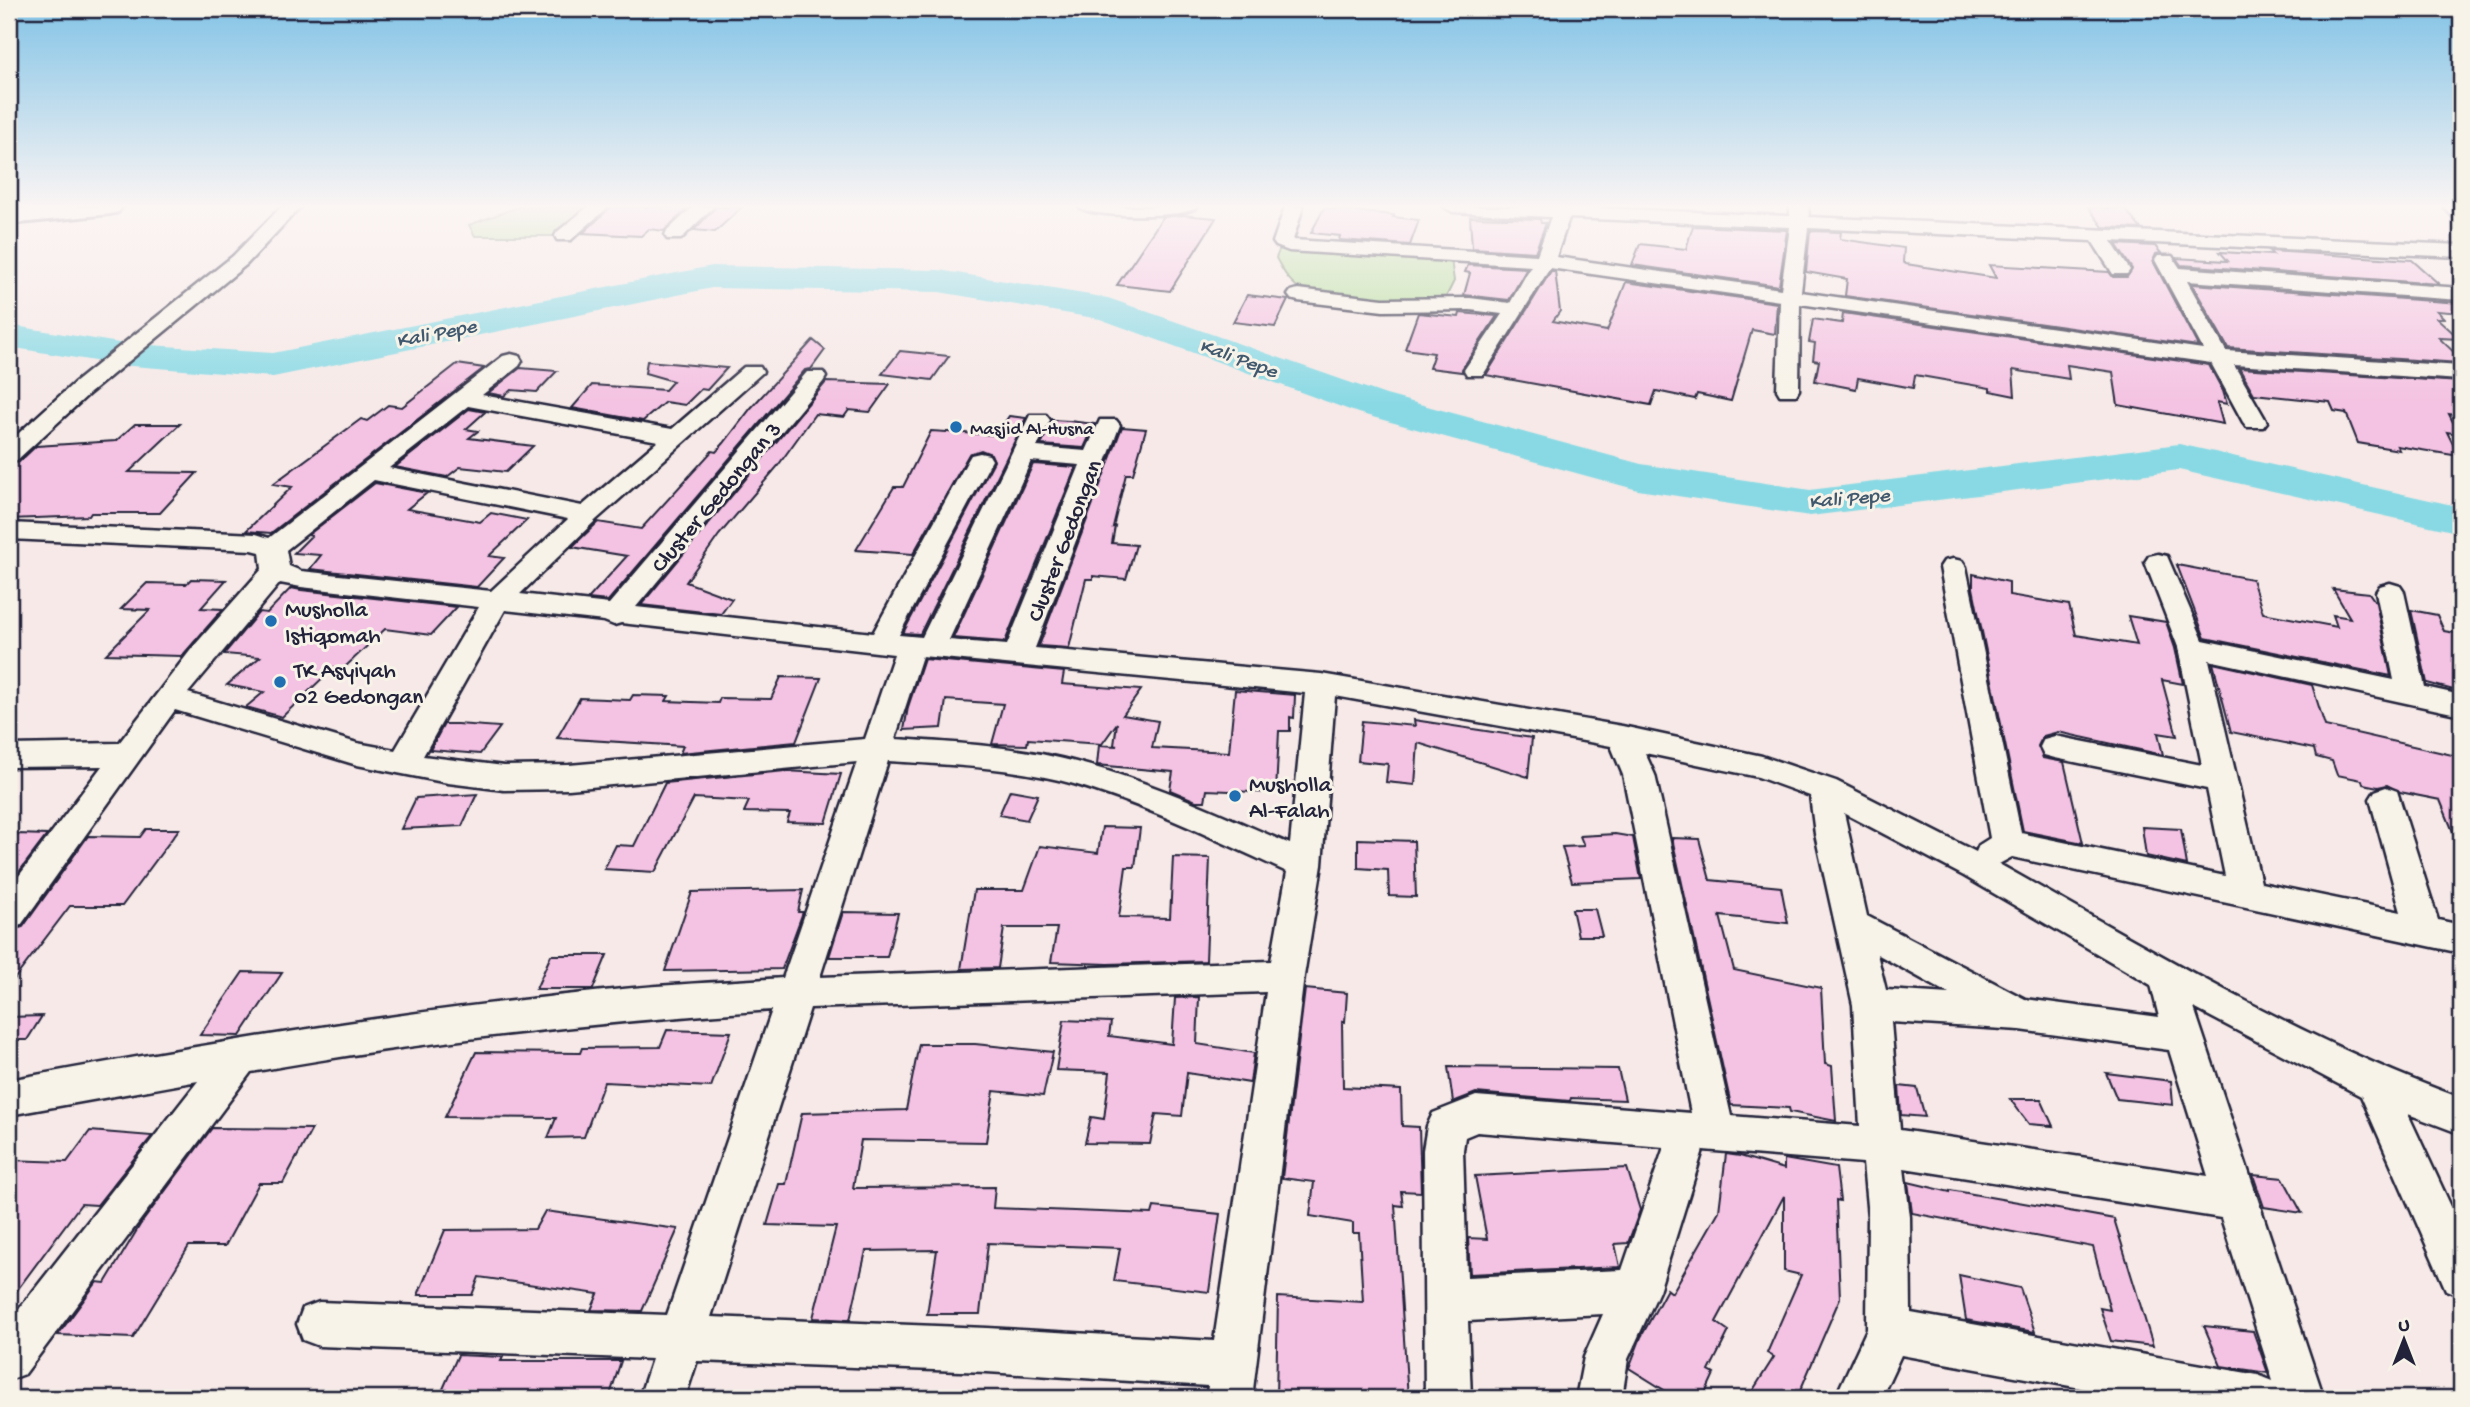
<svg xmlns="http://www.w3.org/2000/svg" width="2470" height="1407" viewBox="0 0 2470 1407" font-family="'Gochi Hand',sans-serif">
  <rect width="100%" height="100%" fill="#f6e9e7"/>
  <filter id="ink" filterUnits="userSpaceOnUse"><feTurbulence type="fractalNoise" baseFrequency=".0143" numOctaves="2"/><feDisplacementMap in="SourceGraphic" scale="14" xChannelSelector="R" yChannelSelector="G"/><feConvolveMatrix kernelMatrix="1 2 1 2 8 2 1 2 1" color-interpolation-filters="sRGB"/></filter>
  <g filter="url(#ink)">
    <path fill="#b2dd9a" stroke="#6a806a" stroke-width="2" d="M 518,207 L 591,207 L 557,236 L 475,236 L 469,225 Z
      M 1280,248 L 1451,259 L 1454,281 L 1444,301 C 1421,303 1320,300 1303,291 C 1289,282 1284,273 1276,258 Z"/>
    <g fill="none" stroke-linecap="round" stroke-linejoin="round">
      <path fill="#89d9e4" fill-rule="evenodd" d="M 712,266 L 939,270 L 1108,298 L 1386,395 L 1641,464 L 1810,490 L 2179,444 L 2461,507 L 2461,533 L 2179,470 L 1810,516 L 1638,490 L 1358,413 L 1100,319 L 939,292 L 712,288 L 273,377 L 119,365 L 9,347 L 9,325 L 119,343 L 273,353 Z"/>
    </g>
    <path fill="#f4c2e2" stroke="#22223b" stroke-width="2" d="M 611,207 L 689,207 L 664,231 L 649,229 L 641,236 L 583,233 Z
      M 716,207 L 742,207 L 715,232 L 694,230 Z
      M 2088,207 L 2125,209 L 2141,229 L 2103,227 Z
      M 1324,208 L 1394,215 L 1393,217 L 1419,220 L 1410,245 L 1339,240 L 1340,236 L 1311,233 Z
      M 1183,215 L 1216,218 L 1170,291 L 1117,285 L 1163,217 Z
      M 1470,217 L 1540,219 L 1541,223 L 1546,223 L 1535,252 L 1472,248 Z
      M 1693,226 L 1787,230 L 1779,286 L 1632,265 L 1640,244 L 1686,249 Z
      M 1810,231 L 1841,232 L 1840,239 L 1904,248 L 1903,262 L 1906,264 L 1996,278 L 1989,265 L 2109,272 L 2113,277 L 2127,277 L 2132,269 L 2116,244 L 2155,246 L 2161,253 L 2156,254 L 2153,261 L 2198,346 L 1845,296 L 1847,279 L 1806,272 Z
      M 2269,251 L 2412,260 L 2439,284 L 2181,265 L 2176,258 L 2228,261 L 2220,252 L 2273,255 Z
      M 1468,265 L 1527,268 L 1509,300 L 1464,295 L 1470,273 L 1465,272 Z
      M 1551,271 L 1555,271 L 1560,311 L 1553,321 L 1607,331 L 1626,282 L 1777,303 L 1775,334 L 1752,330 L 1731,401 L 1697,394 L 1695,399 L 1656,391 L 1651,405 L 1486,375 Z
      M 2192,284 L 2460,303 L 2461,313 L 2437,311 L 2444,318 L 2437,318 L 2460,339 L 2439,338 L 2461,359 L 2461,363 L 2228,348 Z
      M 1247,295 L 1288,300 L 1275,327 L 1233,322 Z
      M 1418,313 L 1459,317 L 1460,313 L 1497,316 L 1462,369 L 1462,372 L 1429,368 L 1434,353 L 1405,349 Z
      M 1843,313 L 2209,365 L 2223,391 L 2227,404 L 2217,402 L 2223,424 L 2118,405 L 2113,372 L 2067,365 L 2069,379 L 2013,370 L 2015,396 L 1990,391 L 1990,388 L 1915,375 L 1913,388 L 1858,378 L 1856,389 L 1815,381 L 1819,361 L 1813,360 L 1815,343 L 1809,342 L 1813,319 L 1842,323 Z
      M 813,340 L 825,350 L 811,369 L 805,370 L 608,601 L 588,599 L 627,556 L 572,547 L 598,522 L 641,529 L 712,451 L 716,452 L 724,443 L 751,408 Z
      M 900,351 L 949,356 L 932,380 L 882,374 Z
      M 647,361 L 727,368 L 707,390 L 701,389 L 685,405 L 665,402 L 643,421 L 572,408 L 592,385 L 665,390 L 673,381 L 645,373 Z
      M 457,364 L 484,368 L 271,533 L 246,531 L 292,487 L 273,484 L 361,419 L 367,421 L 388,405 L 402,407 Z
      M 520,368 L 557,371 L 537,392 L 511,390 L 504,396 L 488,393 Z
      M 2239,368 L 2461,382 L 2461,416 L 2449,414 L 2459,434 L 2447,432 L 2459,456 L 2397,446 L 2399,450 L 2358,443 L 2346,413 L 2334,411 L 2330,402 L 2254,394 Z
      M 826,382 L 890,384 L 870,412 L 849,410 L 844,417 L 815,414 L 777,467 L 719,535 L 686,582 L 732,599 L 721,614 L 641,605 Z
      M 469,409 L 485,412 L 466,429 L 478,431 L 469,438 L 533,446 L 506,472 L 460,467 L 447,477 L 395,467 Z
      M 1009,416 L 1026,418 L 920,634 L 903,633 L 994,461 L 991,454 L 981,450 L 969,454 L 913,554 L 856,550 L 894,487 L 903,487 L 931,431 L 996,435 Z
      M 1052,420 L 1069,421 L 1095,424 L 1084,448 L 1041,445 Z
      M 135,424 L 180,424 L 129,472 L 197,473 L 160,513 L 91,513 L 89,516 L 9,519 L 9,464 L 19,462 L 36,446 L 116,441 Z
      M 1122,427 L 1146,429 L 1133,474 L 1126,474 L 1113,527 L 1115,526 L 1112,543 L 1136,545 L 1126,579 L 1093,576 L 1093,579 L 1086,579 L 1069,648 L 1039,646 Z
      M 1033,464 L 1076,467 L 1005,642 L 953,638 Z
      M 375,483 L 427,493 L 407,509 L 480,522 L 491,513 L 527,520 L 489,556 L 504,558 L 477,587 L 310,569 L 321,555 L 294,553 L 311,536 L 308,535 Z
      M 2177,565 L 2252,579 L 2263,613 L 2337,627 L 2333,615 L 2350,618 L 2333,589 L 2369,593 L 2376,603 L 2391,676 L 2205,638 Z
      M 1973,574 L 2009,582 L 2009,595 L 2069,605 L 2076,635 L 2137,645 L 2128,616 L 2166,622 L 2175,648 L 2183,684 L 2162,680 L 2177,736 L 2158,733 L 2163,755 L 2058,732 L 2043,736 L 2038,746 L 2043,758 L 2064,762 L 2083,843 L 2023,831 L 1973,588 Z
      M 191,579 L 226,580 L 201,608 L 223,609 L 182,656 L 106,654 L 150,610 L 121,609 L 147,583 L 186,584 Z
      M 291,588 L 301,590 L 457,607 L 431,635 L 385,629 L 343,669 L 334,667 L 282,717 L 246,707 L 264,692 L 227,685 L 260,657 L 224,654 L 259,612 L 267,613 Z
      M 2411,610 L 2437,615 L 2444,631 L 2461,634 L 2461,692 L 2427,683 Z
      M 924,659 L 1064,672 L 1062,684 L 1141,690 L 1123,715 L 1158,721 L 1152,748 L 1229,752 L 1235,690 L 1295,695 L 1294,718 L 1290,717 L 1290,731 L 1279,731 L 1276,793 L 1207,790 L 1205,801 L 1196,801 L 1170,790 L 1173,772 L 1097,765 L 1099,745 L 1117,746 L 1114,745 L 1117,723 L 1102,744 L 1028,739 L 1027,745 L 992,744 L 1003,704 L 946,700 L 942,728 L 904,730 L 908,707 Z
      M 2213,663 L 2312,685 L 2325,726 L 2461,757 L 2461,851 L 2440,800 L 2400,792 L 2387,785 L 2378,787 L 2363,784 L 2362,780 L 2337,775 L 2332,761 L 2316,757 L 2314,749 L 2231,732 Z
      M 781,677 L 821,678 L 796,742 L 680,753 L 683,746 L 557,738 L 580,698 L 630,700 L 633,695 L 669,696 L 666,701 L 718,703 L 720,698 L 771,699 Z
      M 1414,720 L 1532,738 L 1528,777 L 1418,743 L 1415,785 L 1386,782 L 1388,764 L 1358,761 L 1362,721 L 1415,726 Z
      M 444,724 L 457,724 L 500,727 L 480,754 L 430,750 Z
      M 785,771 L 841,774 L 826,823 L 787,822 L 790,813 L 744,812 L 749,801 L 694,798 L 655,872 L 604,869 L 616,845 L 634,846 L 665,783 Z
      M 1010,790 L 1038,795 L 1027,820 L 999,815 Z
      M 477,794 L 462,826 L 401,829 L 416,798 Z
      M 1102,827 L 1140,828 L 1135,867 L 1126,867 L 1119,917 L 1170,918 L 1173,857 L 1210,858 L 1206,961 L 1108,964 L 1051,962 L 1057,928 L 1004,928 L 998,968 L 961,969 L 974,890 L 1024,890 L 1040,846 L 1098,853 Z
      M 2142,827 L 2181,829 L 2187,865 L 2146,856 Z
      M 146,829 L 179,829 L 122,906 L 70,906 L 9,986 L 9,931 L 23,927 L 88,836 L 140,837 Z
      M 17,834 L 47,835 L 9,885 L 9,844 Z
      M 1615,834 L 1633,837 L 1641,879 L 1572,882 L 1562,847 L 1584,846 L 1580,836 Z
      M 1672,838 L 1699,839 L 1710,880 L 1781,887 L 1788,923 L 1720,916 L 1734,970 L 1821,988 L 1825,1064 L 1832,1066 L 1836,1121 L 1790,1112 L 1789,1108 L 1731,1105 Z
      M 1358,839 L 1414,841 L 1416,897 L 1389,896 L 1388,870 L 1358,868 Z
      M 803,890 L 798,912 L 803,912 L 782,969 L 665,971 L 692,892 Z
      M 1572,909 L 1595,909 L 1602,936 L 1578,936 Z
      M 843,912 L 898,913 L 887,957 L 829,957 Z
      M 551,955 L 607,955 L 593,989 L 536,989 Z
      M 243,972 L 282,973 L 240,1036 L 200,1035 Z
      M 1305,989 L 1347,993 L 1345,1022 L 1342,1021 L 1343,1087 L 1401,1090 L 1402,1126 L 1419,1127 L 1421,1192 L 1401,1191 L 1403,1206 L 1395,1205 L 1408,1398 L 1276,1398 L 1278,1297 L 1363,1302 L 1359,1233 L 1353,1233 L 1353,1223 L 1310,1216 L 1314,1182 L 1282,1178 Z
      M 1199,997 L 1197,1044 L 1254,1053 L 1250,1083 L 1187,1073 L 1182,1116 L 1156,1114 L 1150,1144 L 1085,1143 L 1091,1117 L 1104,1119 L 1110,1072 L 1056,1070 L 1064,1020 L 1111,1022 L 1109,1036 L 1172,1044 L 1175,998 Z
      M 42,1016 L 27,1040 L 9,1040 L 9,1017 Z
      M 667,1030 L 731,1032 L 711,1087 L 604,1082 L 584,1137 L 548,1138 L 556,1118 L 445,1117 L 476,1052 L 580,1053 L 582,1048 L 660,1047 Z
      M 919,1044 L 975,1044 L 1053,1052 L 1043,1096 L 994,1091 L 986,1142 L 861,1140 L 853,1188 L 995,1187 L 993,1208 L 1152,1214 L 1154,1207 L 1220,1214 L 1209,1292 L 1114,1281 L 1120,1248 L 988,1243 L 980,1314 L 927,1314 L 937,1250 L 866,1251 L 850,1320 L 813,1318 L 836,1227 L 767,1225 L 779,1184 L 786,1184 L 802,1113 L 906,1110 Z
      M 1448,1067 L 1618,1069 L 1625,1100 L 1571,1098 L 1570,1101 L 1476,1093 L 1453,1102 Z
      M 2106,1073 L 2171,1081 L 2173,1105 L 2117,1099 Z
      M 1899,1086 L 1917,1088 L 1925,1117 L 1901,1115 Z
      M 2010,1099 L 2041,1099 L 2053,1126 L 2029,1124 Z
      M 212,1128 L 312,1129 L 283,1183 L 259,1183 L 225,1246 L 189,1246 L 133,1338 L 58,1335 L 97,1282 L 105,1283 L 140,1225 Z
      M 90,1131 L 152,1136 L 97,1205 L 81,1204 L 9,1301 L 9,1160 L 67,1162 Z
      M 1726,1154 L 1740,1156 L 1784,1169 L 1784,1159 L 1836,1168 L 1840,1201 L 1836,1200 L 1840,1298 L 1797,1398 L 1748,1398 L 1774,1357 L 1767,1353 L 1801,1275 L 1784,1271 L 1784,1196 L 1716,1322 L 1729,1331 L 1709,1371 L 1714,1374 L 1703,1398 L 1677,1398 L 1629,1368 L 1641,1337 L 1667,1289 L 1672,1293 L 1719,1211 Z
      M 1627,1168 L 1640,1210 L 1628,1243 L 1615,1244 L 1620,1267 L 1470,1274 L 1468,1238 L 1487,1239 L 1475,1176 Z
      M 2253,1175 L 2283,1178 L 2302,1213 L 2264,1207 Z
      M 1908,1182 L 1950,1192 L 1950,1190 L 2114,1219 L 2153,1346 L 2111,1341 L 2100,1308 L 2110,1310 L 2093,1247 L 1912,1213 Z
      M 545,1211 L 678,1229 L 642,1311 L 591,1310 L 598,1294 L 479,1277 L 472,1295 L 418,1295 L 445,1230 L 535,1229 Z
      M 1959,1275 L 2020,1288 L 2035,1332 L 1966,1320 Z
      M 2204,1326 L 2253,1331 L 2268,1373 L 2221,1366 Z
      M 458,1355 L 503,1357 L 501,1361 L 621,1361 L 609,1398 L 439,1398 Z"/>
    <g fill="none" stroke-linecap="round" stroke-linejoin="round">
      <defs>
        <path id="minor" d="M 281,207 L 300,207 L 247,264 L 90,393 L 17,460 L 9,462 L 9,442 L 74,383 L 233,256 Z
          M 588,207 L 608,207 L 571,240 L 557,240 L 555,236 L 557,232 Z
          M 693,207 L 713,207 L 681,239 L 667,239 L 665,235 L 667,231 Z
          M 1079,207 L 1197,207 C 1187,218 1089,218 1079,207 Z
          M 1285,207 L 1303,207 L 1293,240 L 1537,255 L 1551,217 L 1453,212 L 1444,207 L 1576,207 L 1790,216 L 1790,207 L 1808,207 L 1809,217 L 2461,245 L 2461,257 L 2111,241 L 2130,270 L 2127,274 L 2113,274 L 2092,241 L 1808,228 L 1801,292 L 2203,349 L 2155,260 L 2158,256 L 2172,256 L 2180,268 L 2461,288 L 2461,300 L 2187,281 L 2226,351 L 2461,366 L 2461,380 L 2234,365 L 2267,422 L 2263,427 L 2247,427 L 2243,422 L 2211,363 L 1800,304 L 1799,390 L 1796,395 L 1780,395 L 1777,390 L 1780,301 L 1550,268 L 1483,375 L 1467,375 L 1464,370 L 1502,314 L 1470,310 L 1383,311 L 1298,301 L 1291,299 L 1288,295 L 1291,291 L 1298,289 L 1383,299 L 1470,298 L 1510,303 L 1531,266 L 1289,251 L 1276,246 L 1273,242 ZM 1569,218 L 1790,227 L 1781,289 L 1556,257 Z
          M 2444,207 L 2461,207 L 2461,219 L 2454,218 Z
          M 511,354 L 519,356 L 522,361 L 519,366 L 482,395 L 672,429 L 744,367 L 760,367 L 763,372 L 596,520 L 520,594 L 609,604 L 807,372 L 823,372 L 826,377 L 823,382 L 636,607 L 873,633 L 968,460 L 971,455 L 980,453 L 989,455 L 992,460 L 899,635 L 922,637 L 1030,415 L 1046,415 L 1050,420 L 1037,447 L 1086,451 L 1100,420 L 1116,420 L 1120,425 L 1035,648 L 1321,674 L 1622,726 L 1762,756 L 1836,781 L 1976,852 L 1979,845 L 1990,838 L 1940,567 L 1944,561 L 1953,559 L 1962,561 L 1966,567 L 2021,833 L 2225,876 L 2207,789 L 2055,758 L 2044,755 L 2040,747 L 2044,739 L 2055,736 L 2202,765 L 2178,647 L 2145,562 L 2149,556 L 2158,554 L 2167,556 L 2203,640 L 2394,680 L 2376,592 L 2380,586 L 2390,583 L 2400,586 L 2404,592 L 2425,687 L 2461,695 L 2461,715 L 2209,660 L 2261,883 L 2401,912 L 2370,799 L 2375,791 L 2386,787 L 2397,791 L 2438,920 L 2461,925 L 2461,953 L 2012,857 L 1999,864 C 2149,948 2299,1039 2461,1098 L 2461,1134 L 2408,1114 L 2461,1228 L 2461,1296 L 2446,1290 L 2361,1096 L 2194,1008 L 2324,1398 L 2135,1398 L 1901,1355 L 1881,1398 L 1835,1398 L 1867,1329 L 1868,1217 L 1863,1163 L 1703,1150 L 1659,1291 L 1628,1359 L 1623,1391 L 1626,1398 L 1579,1398 L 1577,1393 L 1584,1357 L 1603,1314 L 1468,1321 L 1471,1398 L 1425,1398 L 1423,1150 L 1427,1126 L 1433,1113 L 1476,1096 L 1691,1113 L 1623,775 L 1611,746 L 1335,696 L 1322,865 L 1304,976 L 1252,1398 L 1206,1398 L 1208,1386 L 987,1372 L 697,1361 L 685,1398 L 639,1398 L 652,1359 L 319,1346 L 303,1340 L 297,1324 L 303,1308 L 319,1302 L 667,1315 L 772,1010 C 597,1022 423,1041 251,1072 L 25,1374 L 9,1380 L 9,1322 L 198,1081 L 9,1115 L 9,1080 C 209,1043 410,1010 613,990 C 669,984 726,982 783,978 L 857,762 L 569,789 L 504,790 L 448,783 L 357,765 L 175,710 L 21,925 L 9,929 L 9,889 L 102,766 L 9,767 L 9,745 L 119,743 L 193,647 L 262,569 L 260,552 L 252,550 L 9,539 L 9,523 L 256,534 L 269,538 L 503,356 ZM 468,406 L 658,441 L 582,506 L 389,468 ZM 1031,461 L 1080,465 L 1007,645 L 949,640 ZM 374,480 L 568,519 L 491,591 L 301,571 L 289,566 L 286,550 ZM 280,583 L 301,587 L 479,607 L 395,750 L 357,743 L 188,693 ZM 505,610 L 604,621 L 614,625 L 621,623 L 894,654 L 865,739 L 569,765 L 504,766 L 423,756 ZM 922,656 L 1305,693 L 1290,844 C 1220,814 1150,781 1076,762 C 1017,746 956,743 895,739 ZM 1645,753 L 1758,777 L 1810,796 L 1815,834 L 1853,1005 L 1860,1126 L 1731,1116 L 1655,775 ZM 888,761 C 951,765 1014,767 1074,784 C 1148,806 1217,840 1287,872 L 1271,961 L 820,977 ZM 1844,813 L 1964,876 L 2151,985 L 2159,1017 L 2025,999 L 1867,916 ZM 1877,954 L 1949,994 L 1886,990 ZM 1266,992 L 1214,1341 L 987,1328 L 711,1317 L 810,1008 ZM 1891,1022 L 2020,1030 L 2169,1050 L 2208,1176 L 1900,1130 ZM 1477,1132 L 1664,1147 L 1622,1270 L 1467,1277 L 1463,1150 L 1465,1137 ZM 1904,1168 L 2221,1218 L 2273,1381 L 2258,1375 L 1911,1313 L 1910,1217 Z"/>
        <path id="major" d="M 39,207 L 122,207 L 118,212 L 110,214 L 9,224 L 9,210 Z"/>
      </defs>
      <use href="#minor" stroke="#22223b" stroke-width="5"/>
      <use href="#major" stroke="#22223b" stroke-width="6"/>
      <use href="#minor" fill="#f7f3e8" fill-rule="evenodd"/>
      <use href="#major" fill="#f7f3e8" fill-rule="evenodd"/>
    </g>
  </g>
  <linearGradient id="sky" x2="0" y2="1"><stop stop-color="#82c3e6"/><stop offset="0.51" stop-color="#fbf5f4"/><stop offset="1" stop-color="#fbf5f4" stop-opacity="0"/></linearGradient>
  <rect width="2470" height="404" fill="url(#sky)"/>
  <g fill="#1f6fb2" stroke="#f7f3e8" stroke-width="2.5">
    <circle cx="956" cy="427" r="7"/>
    <circle cx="271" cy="621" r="7"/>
    <circle cx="280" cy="682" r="7"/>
    <circle cx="1235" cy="796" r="7"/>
  </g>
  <g text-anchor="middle" stroke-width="6" stroke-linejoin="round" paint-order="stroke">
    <g font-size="19" fill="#22223b" stroke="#f7f3e8" text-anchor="start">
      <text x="970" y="434">Masjid Al-Husna</text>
    </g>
    <g font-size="21" font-style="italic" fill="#41596e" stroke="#f7f3e8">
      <text transform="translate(436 332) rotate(-11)" y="7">Kali Pepe</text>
      <text transform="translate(1239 357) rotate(20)" y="7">Kali Pepe</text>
      <text transform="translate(1849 497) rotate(-5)" y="7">Kali Pepe</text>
    </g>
    <g font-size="23" fill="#22223b" stroke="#f7f3e8">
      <text transform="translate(715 496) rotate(-50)" y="8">Cluster Gedongan 3</text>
      <text transform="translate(1063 540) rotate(-69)" y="8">Cluster Gedongan</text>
    </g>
    <g font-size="23" fill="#22223b" stroke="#f7f3e8" text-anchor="start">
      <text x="285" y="616">Musholla<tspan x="285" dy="26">Istiqomah</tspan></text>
      <text x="294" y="677">TK Asyiyah<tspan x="294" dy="26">02 Gedongan</tspan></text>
      <text x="1249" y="791">Musholla<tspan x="1249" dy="26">Al-Falah</tspan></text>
    </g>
  </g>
  <rect width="2470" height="1407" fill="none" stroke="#f7f3e8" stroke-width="35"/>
  <rect x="18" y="18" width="2435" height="1372" fill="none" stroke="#22223b" stroke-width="2.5" filter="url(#ink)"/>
  <g transform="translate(2404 1340)" stroke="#f7f3e8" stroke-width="5" paint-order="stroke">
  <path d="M0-5L12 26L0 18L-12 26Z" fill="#22223b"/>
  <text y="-10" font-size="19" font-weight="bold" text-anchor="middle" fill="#22223b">U</text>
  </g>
</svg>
